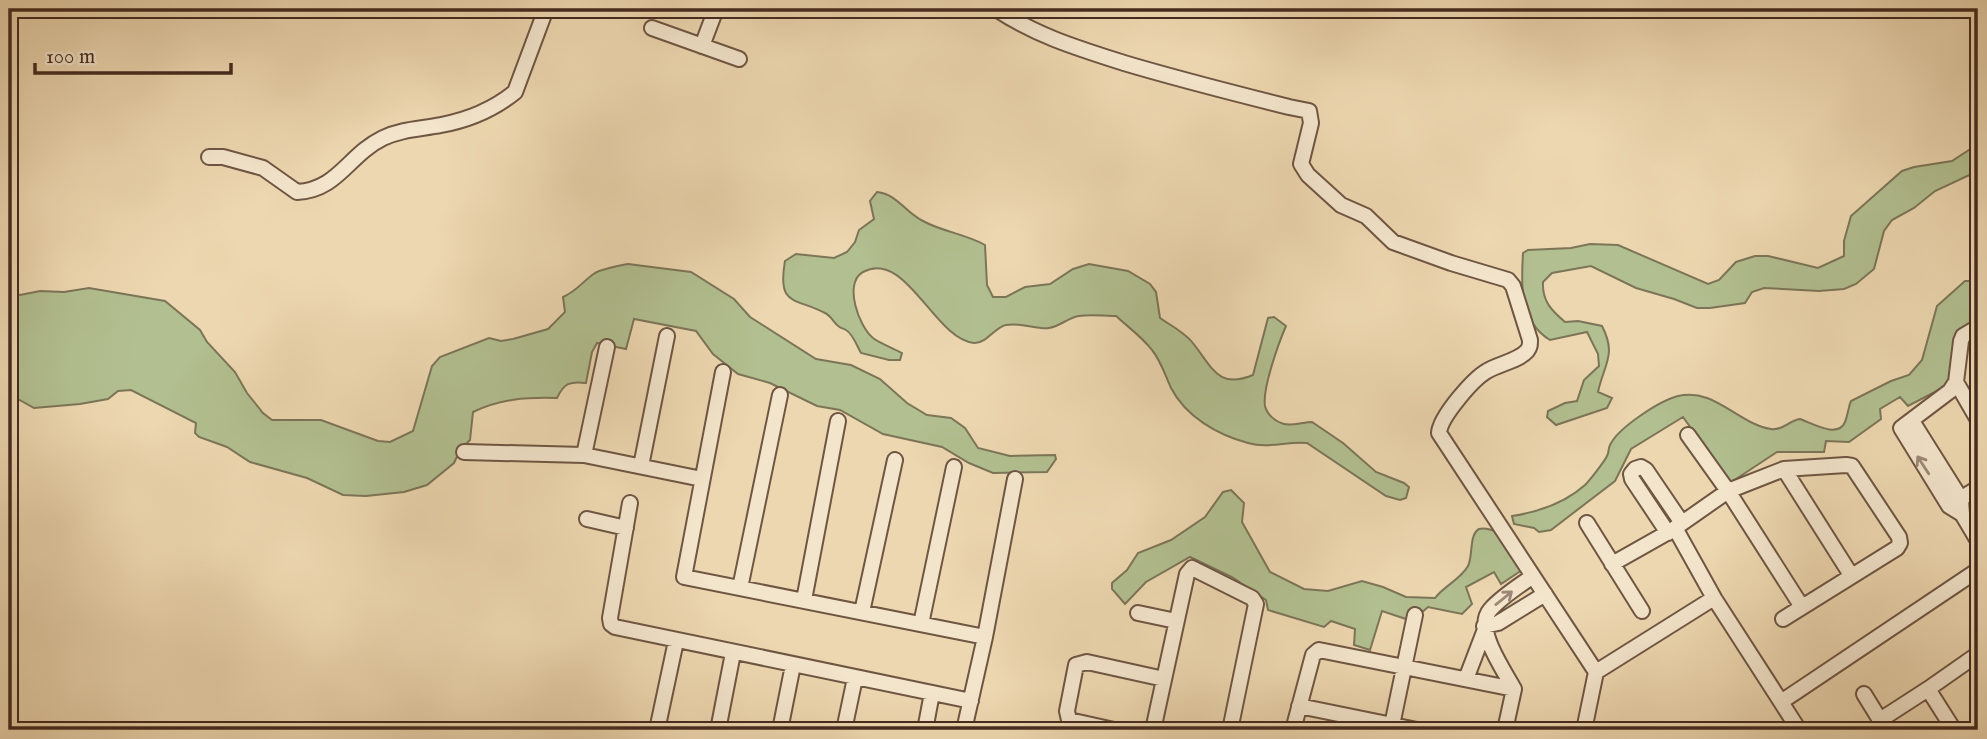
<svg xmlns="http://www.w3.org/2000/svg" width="1987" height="739" viewBox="0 0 1987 739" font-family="'IM FELL English',serif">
  <rect width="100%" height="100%" fill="#edd7b0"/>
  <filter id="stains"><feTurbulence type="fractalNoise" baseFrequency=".00286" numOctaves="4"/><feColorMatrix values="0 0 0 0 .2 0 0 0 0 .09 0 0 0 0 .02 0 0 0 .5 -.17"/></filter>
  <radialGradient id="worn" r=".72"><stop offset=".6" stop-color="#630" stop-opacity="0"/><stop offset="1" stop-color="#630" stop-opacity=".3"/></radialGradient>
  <path fill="#b2bf90" stroke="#7c7558" stroke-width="2" d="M 1978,144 L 1978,171 L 1935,191 L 1914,208 L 1892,220 L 1884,231 L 1874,269 L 1856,284 L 1844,289 L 1819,291 L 1764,288 L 1752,292 L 1745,303 L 1710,308 L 1697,308 L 1674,299 L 1636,288 L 1591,266 L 1552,273 L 1543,282 C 1542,301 1551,310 1565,322 L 1578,321 L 1602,326 C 1617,355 1604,364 1598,392 L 1612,398 L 1607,408 L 1556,425 L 1547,417 L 1548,411 L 1565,403 L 1577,401 L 1584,380 L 1599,366 L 1598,354 L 1587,332 L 1550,340 C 1519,321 1521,286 1523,253 L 1528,250 L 1571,248 L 1590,244 L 1618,245 L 1708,284 L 1719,280 L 1736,262 L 1755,256 L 1768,256 L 1818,268 L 1844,256 L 1844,241 L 1851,216 L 1902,171 L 1914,167 L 1952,161 Z
    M 877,192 C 897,194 906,213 923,221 C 943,232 966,234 985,245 L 987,285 L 993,297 L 1006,297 L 1025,287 L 1050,284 L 1073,269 L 1089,264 L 1128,271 L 1150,284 L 1156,292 L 1160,318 C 1170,325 1184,332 1192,342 C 1212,366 1217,390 1253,375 L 1268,318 L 1274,317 L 1286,326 C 1279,342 1262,389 1265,406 C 1267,415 1276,422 1284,424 C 1292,426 1304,422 1312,422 L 1343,443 L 1376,472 L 1404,483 L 1409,487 L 1406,498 L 1400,500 L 1386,496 L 1307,443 C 1287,441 1268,449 1248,443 C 1218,435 1186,417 1171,388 C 1165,375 1161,361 1152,350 C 1142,337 1128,327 1116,316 C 1104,316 1090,314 1079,316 C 1069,317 1059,327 1049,328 C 1037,330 1022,322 1006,325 C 995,327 986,344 974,343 C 934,339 906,249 863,272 C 843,283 859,327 873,338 C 881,344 893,348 902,353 L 900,360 L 889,360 L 861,353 C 857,346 853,334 846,330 C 839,326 843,330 837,325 C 833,321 830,315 825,313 C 795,297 777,307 785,261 L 796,254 L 834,258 L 847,252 L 855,242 L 859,230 L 874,219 L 870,201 Z
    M 628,264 L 691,272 L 734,299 L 750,317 L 816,359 L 851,365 L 880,379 L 907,403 L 927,415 L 951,418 L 965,428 L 978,448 L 1010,456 L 1055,455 L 1056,459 L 1047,472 L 993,473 L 969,463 L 942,447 L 883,434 L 840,410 L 817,406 L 770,383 L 738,374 L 713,354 L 696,331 L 634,319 L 626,349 L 597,343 L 592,352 L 586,383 C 570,381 564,383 557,398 C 526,397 500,399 473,412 L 470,440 L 460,450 L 454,463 L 427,485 L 404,492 L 366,496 L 343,495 L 307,478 L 250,462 L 227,447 L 199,437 L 195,433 L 196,423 L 131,390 L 118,391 L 108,399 L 80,404 L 34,408 L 9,394 L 9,292 L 20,295 L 40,291 L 64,292 L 89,288 L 165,301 L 200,330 L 207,342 L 235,372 L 247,393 L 263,413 L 272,420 L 321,420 L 378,441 L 390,442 L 413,431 L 432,366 L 440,357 L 489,338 L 501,341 L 513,339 L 548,329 L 565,312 L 563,297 C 577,291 583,281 595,273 C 605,268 617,266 628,264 Z
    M 1965,281 L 1978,281 L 1978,322 L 1959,334 L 1954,382 L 1908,406 L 1900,397 L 1880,409 L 1881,419 L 1849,442 L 1826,441 L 1824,452 L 1777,452 L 1730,483 L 1683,417 L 1631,449 L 1615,481 L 1551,530 L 1539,532 L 1534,528 L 1514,524 L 1512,516 C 1538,512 1565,503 1585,485 C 1590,480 1604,462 1607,456 C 1609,453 1608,449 1610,445 C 1618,428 1659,401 1678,396 C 1714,387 1738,424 1771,429 C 1782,431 1790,420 1800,419 C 1812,423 1838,439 1845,422 C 1848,415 1848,408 1851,401 L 1891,381 L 1909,375 L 1922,360 L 1937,306 Z
    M 1231,490 L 1244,503 L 1242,522 L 1270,572 L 1304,589 L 1328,591 L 1362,581 L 1383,587 L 1406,597 L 1435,598 C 1444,586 1461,579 1468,566 C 1473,557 1469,534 1479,529 C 1485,527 1490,530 1496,531 L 1522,570 L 1501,584 L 1494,572 L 1466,587 L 1472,604 L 1462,614 L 1428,607 L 1412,621 L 1382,611 L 1370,650 L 1354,645 L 1355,629 L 1331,621 L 1324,627 L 1268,610 L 1266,600 L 1232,577 L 1190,557 L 1146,582 L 1125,604 L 1112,589 L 1112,583 L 1127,570 L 1138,553 L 1171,540 L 1205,517 L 1223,492 Z"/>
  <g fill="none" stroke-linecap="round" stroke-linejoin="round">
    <defs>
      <path id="minor" d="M 996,9 C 1037,36 1077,48 1124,63 C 1178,79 1233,93 1289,107 L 1309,111 L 1311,123 L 1301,164 L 1308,175 L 1341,205 L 1366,216 L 1393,242 L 1451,263 L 1508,280 L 1513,286 L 1530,340 C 1530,345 1530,347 1527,351 C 1518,361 1498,364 1487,371 C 1473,379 1440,417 1439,433 L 1596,672 L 1584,730
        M 652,28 L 739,59
        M 702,46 L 716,9
        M 209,157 L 223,157 L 263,168 L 297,192 C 338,190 348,155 383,138 C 402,129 421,129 441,125 C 468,120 494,109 515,92 L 546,9
        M 1978,327 L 1963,336 L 1961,341 L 1956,382 L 1950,391 L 1901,428 L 1949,506 L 1962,514 L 1978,541
        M 607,347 L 584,455 L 702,479
        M 723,372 L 684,577 L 985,637 L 964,730
        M 1956,382 L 1978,420
        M 1912,421 L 1961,499 L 1962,514
        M 1688,435 L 1728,491 L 1802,607
        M 464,452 L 584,455
        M 641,466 L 667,336
        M 1784,469 L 1851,575
        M 630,503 L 610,618 L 611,624 L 615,627 L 971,701
        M 1954,503 L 1978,488
        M 587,519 L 626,528
        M 1587,523 L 1642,611
        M 1668,533 L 1632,479 L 1631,474 L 1635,469 L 1641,467 L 1646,470 L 1682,523
        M 1612,564 L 1674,529
        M 740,588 L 780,395
        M 804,600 L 838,421
        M 862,612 L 895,460
        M 1138,613 L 1176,621
        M 1783,619 L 1897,548 L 1900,543 L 1899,537 L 1852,466 L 1846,465 L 1784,469 L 1728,491 L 1675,528 L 1714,598 L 1781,702 L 1978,570
        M 921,624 L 954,467
        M 1484,626 L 1498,623 L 1545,594
        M 985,637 L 1015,479
        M 1596,672 L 1714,598
        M 1466,679 L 1484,632
        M 1514,689 C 1504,670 1474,629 1490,610 C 1501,597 1519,586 1533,576
        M 1864,694 L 1880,720
        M 1781,702 L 1799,730
        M 1299,706 L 1417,730
        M 657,730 L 676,641
        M 718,730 L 733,653
        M 780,730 L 793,665
        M 844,730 L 855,678
        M 925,730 L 932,693
        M 1114,730 L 1069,720 L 1067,711 L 1076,665 L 1087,662 L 1164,679
        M 1153,730 L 1187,574 L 1192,568 L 1252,598 L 1256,604 L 1230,730
        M 1293,730 L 1313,655 L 1319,650 L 1514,689 L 1505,730
        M 1391,730 L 1415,615
        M 1887,730 L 1880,720 L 1928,689
        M 1954,730 L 1928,689 L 1978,654"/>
    </defs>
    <use href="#minor" stroke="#6f5643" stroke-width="18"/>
    <use href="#minor" stroke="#f3e5cc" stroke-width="14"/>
  </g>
  <defs><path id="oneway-shaft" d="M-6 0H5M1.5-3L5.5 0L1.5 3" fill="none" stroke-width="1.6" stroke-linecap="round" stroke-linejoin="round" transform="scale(1.75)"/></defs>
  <g stroke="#9c8876">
    <use href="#oneway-shaft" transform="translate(1923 465) rotate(-123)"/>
    <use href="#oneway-shaft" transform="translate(1504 598) rotate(-39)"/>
  </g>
  <rect width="1987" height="739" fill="none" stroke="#edd7b0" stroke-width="35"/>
  <rect x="10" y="10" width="1966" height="718" fill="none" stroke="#452b1f" stroke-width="3.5"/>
  <rect x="18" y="18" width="1952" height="704" fill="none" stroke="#452b1f" stroke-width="2"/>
  <path d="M35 63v10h196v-10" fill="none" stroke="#452b1f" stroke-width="3.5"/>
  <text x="46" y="63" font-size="21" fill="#452b1f" stroke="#f3e5cc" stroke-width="5" paint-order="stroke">100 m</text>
  <rect width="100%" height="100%" filter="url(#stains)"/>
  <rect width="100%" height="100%" fill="url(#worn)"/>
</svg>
